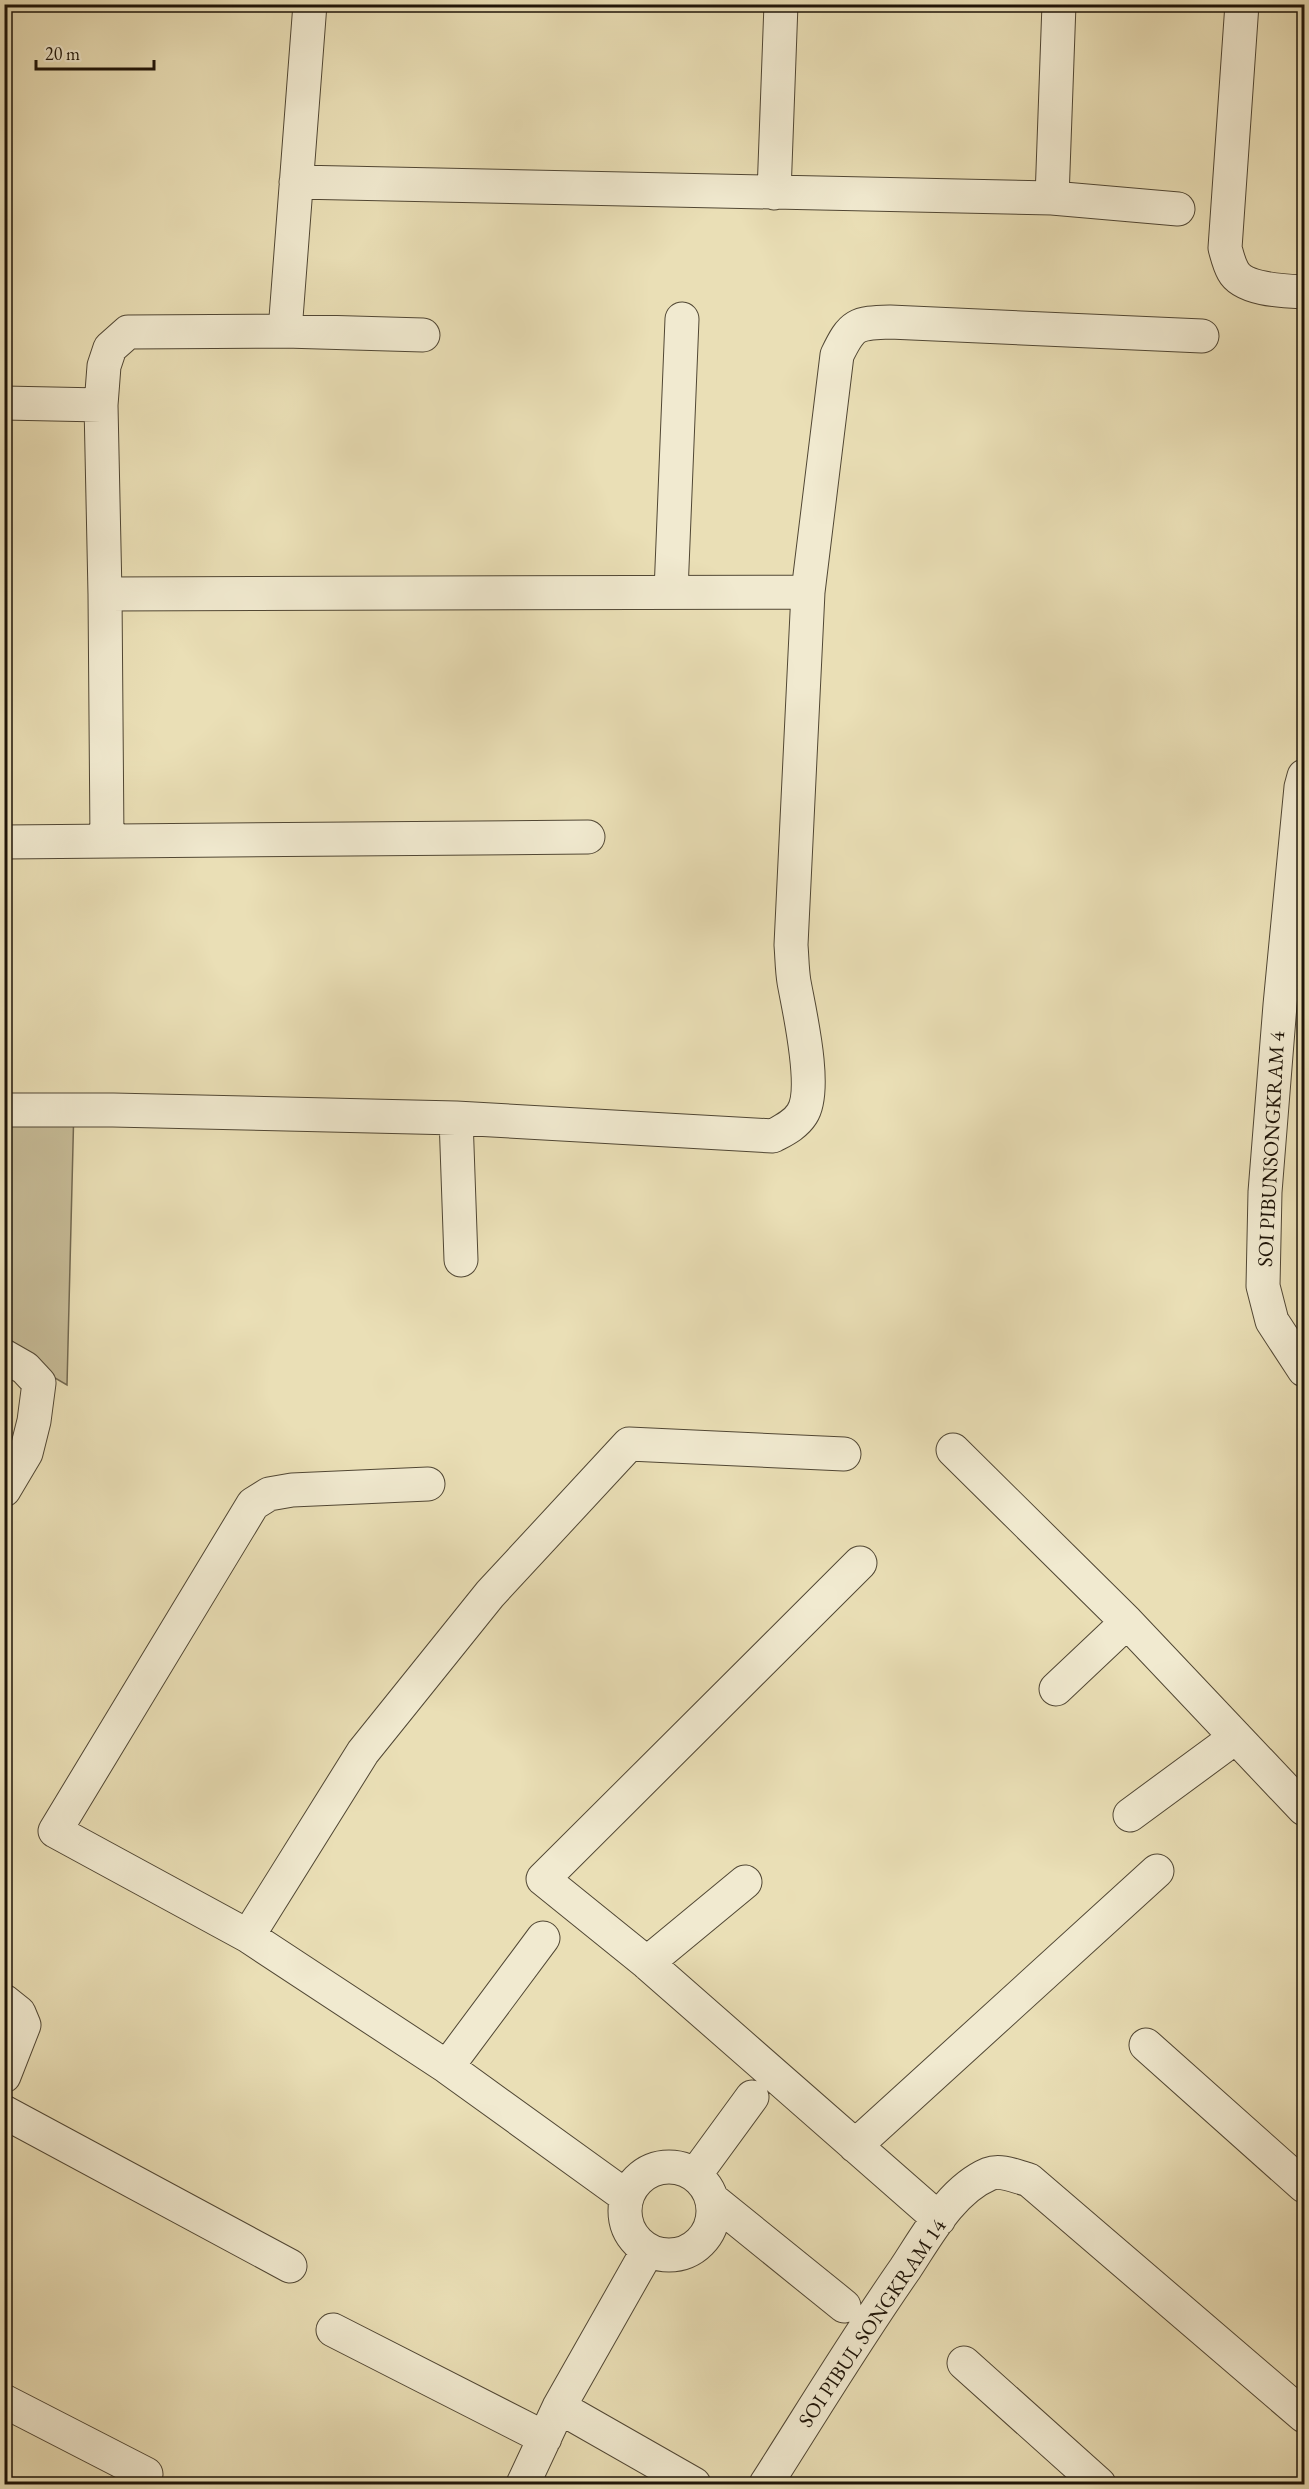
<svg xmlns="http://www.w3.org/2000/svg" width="1309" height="2489" viewBox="0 0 1309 2489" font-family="'EB Garamond',serif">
  <rect width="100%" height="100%" fill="#eadfb6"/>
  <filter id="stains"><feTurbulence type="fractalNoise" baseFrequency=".00333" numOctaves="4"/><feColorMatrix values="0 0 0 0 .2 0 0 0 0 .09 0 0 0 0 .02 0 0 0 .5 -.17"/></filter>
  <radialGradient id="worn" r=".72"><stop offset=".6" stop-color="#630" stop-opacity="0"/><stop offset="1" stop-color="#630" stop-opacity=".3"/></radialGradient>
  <path fill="#c7bc98" stroke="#726850" stroke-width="1.5" d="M 74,1105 L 67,1385 L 5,1349 L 5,1106 Z"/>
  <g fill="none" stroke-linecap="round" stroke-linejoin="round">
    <defs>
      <path id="minor" d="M 1242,4 L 1225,248 C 1227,255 1229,264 1233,271 C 1243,290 1285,291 1304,292
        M 296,182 L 1052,198 L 1178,209
        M 774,193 L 781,4
        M 1052,198 L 1059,4
        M 285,331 L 310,4
        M 4,403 L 101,405
        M 671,592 L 682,319
        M 105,594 L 808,592
        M 1304,776 L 1301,787 L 1280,1005 L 1265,1192 L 1263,1286 L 1272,1321 L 1304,1370
        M 107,841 L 105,594 L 101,405 L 104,366 L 110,348 L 128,332 L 285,331 L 423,335
        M 4,842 L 588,837
        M 4,1110 L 113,1110 L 456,1118 L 773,1136 C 784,1130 795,1125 802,1114 C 818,1090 799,1010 794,982 C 792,970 792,957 791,945 L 808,592 L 837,355 C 852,324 856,323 890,322 L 1202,336
        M 456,1118 L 461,1260
        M 4,1356 L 25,1368 L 39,1383 L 34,1421 L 26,1453 L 4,1490
        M 953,1450 L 1127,1622 L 1304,1809
        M 428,1484 L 292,1490 L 269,1494 L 253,1504 L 55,1831 L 248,1936 L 447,2067 L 627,2197
        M 860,1563 L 543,1879 L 647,1963 L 939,2219
        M 1056,1689 L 1127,1622
        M 1130,1815 L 1236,1737
        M 248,1936 L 363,1752 L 490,1594 L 629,1444 L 844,1454
        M 647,1963 L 745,1882
        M 4,2001 L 19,2013 L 24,2025 L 4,2076
        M 1146,2045 L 1304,2186
        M 447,2067 L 543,1938
        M 4,2112 L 290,2266
        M 855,2146 L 1157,1871
        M625 2211a44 44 0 1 1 88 0a44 44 0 1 1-88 0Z
        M 695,2175 L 752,2097
        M 713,2200 L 844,2306
        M 333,2330 L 545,2438
        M 964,2363 L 1099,2484
        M 4,2401 L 146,2474
        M 559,2407 L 694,2484
        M 523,2484 L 559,2407 L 648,2250
        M 766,2484 C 812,2412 856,2339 905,2269 C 927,2236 951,2190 989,2174 C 1001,2169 1017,2177 1029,2180 L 1304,2416"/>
    </defs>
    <use href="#minor" stroke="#514734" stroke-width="35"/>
    <use href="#minor" stroke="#f1ead0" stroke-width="33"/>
  </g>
  <g text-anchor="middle" stroke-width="5" stroke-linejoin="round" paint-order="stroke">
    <g font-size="21" fill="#1e1408" stroke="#f1ead0">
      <text transform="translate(1271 1149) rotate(-87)" y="7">SOI PIBUNSONGKRAM 4</text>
      <text transform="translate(872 2323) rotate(-56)" y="7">SOI PIBUL SONGKRAM 14</text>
    </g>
  </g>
  <rect width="1309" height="2489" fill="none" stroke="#eadfb6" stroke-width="24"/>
  <rect x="6" y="6" width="1297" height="2477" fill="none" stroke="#1e1408" stroke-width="3"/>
  <rect x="12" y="12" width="1285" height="2465" fill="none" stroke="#1e1408" stroke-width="1.5"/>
  <path d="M36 60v9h118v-9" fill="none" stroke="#1e1408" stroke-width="3"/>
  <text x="45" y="60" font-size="18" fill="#1e1408" stroke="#f1ead0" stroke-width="4.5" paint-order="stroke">20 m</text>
  <rect width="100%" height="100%" filter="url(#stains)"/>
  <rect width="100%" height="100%" fill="url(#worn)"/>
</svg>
